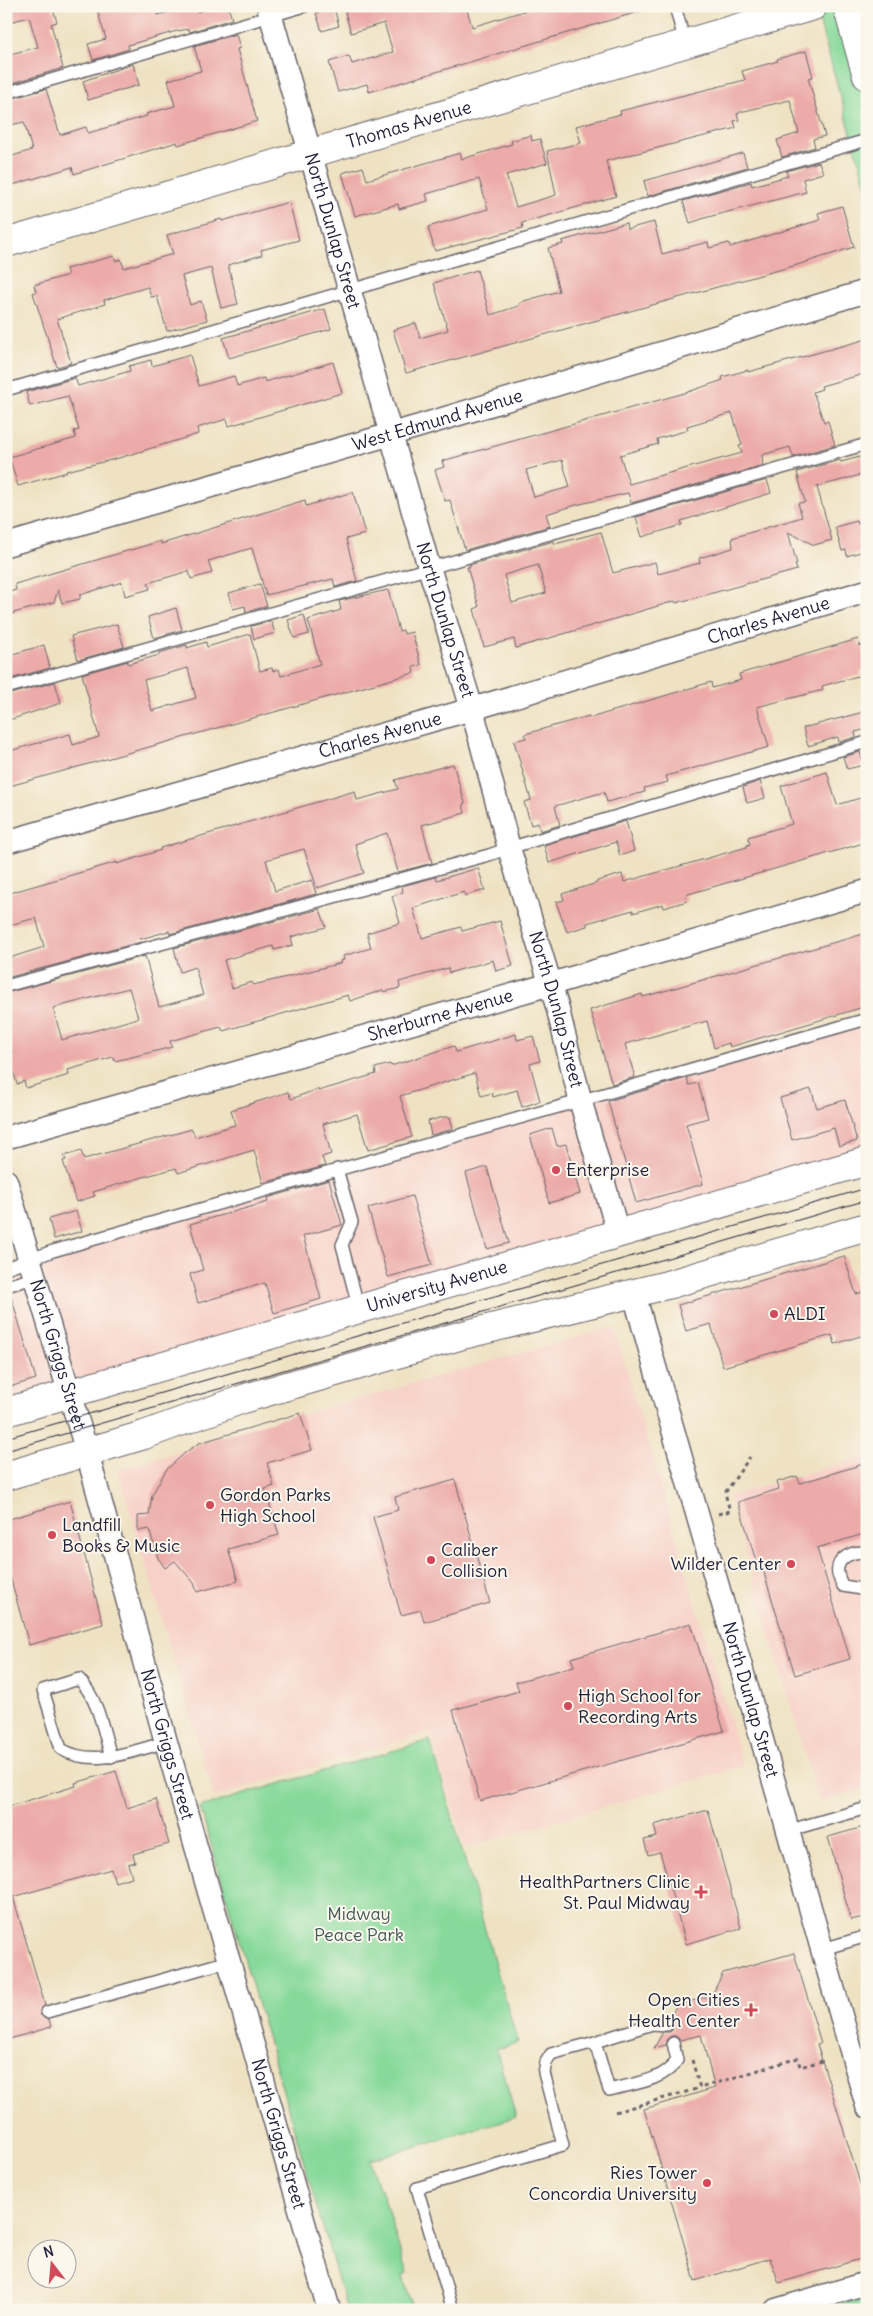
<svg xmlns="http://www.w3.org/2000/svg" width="873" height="2316" viewBox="0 0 873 2316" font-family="Delius,sans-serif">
  <rect width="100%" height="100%" fill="#fbf7ec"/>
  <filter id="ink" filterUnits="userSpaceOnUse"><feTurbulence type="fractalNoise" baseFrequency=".02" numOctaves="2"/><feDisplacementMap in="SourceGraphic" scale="10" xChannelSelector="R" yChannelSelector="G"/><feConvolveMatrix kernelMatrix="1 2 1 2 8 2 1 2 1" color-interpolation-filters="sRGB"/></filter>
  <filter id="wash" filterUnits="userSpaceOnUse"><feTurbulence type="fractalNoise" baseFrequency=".0096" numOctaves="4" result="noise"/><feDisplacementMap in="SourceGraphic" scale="20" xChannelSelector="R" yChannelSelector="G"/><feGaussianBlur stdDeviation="1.12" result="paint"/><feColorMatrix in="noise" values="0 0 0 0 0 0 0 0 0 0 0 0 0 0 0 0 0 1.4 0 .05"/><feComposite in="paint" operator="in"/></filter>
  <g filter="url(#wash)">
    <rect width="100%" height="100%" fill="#efe2c3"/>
    <path fill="#f7d1c8" d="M 867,1019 L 867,1150 L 6,1400 L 6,1268 Z
      M 614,1327 L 743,1766 L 465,1848 L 430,1732 L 214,1797 L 118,1470 L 326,1408 Z
      M 867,1456 L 867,1788 L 819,1802 L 729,1496 Z"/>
    <path fill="#86d99a" stroke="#547e6a" d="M 815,6 L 867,6 L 867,190 Z
      M 430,1740 L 518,2043 L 496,2049 L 516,2117 L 370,2160 L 378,2188 L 381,2188 L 407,2274 L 403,2276 L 413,2310 L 347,2310 L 200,1807 Z
      M 867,2296 L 867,2310 L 819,2310 Z"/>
    <g id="blocks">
      <path fill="#ecaba9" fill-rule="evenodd" d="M 6,6 L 52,6 L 57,22 L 51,24 L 63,68 L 6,85 L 6,55 L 38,47 L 29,17 L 6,23 Z
        M 96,6 L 157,6 L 158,15 L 191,6 L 195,6 L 197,12 L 217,6 L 228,6 L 232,19 L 190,32 L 189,29 L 177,31 L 128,45 L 129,49 L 93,60 L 88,44 L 106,39 Z
        M 366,6 L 466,6 L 472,27 L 540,6 L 641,6 L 641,11 L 369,92 L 367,84 L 338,92 L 329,62 L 349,56 L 352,64 L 393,52 L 384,23 L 351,33 L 345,12 Z
        M 334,8 L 339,26 L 322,31 L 316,13 Z
        M 236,34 L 240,48 L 237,49 L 257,121 L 178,145 L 177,142 L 74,174 L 72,167 L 6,187 L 6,158 L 32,150 L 24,122 L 6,126 L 6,100 L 46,89 L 60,135 L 86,127 L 88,133 L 147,116 L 146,114 L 175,106 L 168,80 L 201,71 L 194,46 Z
        M 806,51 L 813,77 L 808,78 L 825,136 L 813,139 L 815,147 L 782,157 L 777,140 L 799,133 L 790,100 L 740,112 L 737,114 L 739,120 L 734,121 L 736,128 L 606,161 L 616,196 L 522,223 L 523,228 L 435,251 L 428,227 L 488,209 L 479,179 L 426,194 L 428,201 L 399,209 L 398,204 L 355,216 L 342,173 L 363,167 L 367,180 L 460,153 L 462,159 L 512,144 L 511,141 L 531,135 L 532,141 L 540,139 L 547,163 L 506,175 L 516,207 L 556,195 L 547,151 L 581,143 L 576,126 L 621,114 L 620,111 L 745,80 L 742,71 L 778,61 L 777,59 Z
        M 133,64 L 139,85 L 88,100 L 83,81 Z
        M 743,153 L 747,167 L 648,196 L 644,181 Z
        M 819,162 L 823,173 L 803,179 L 806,192 L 708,217 L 690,223 L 683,201 L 751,182 L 752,186 L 788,176 L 786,171 Z
        M 289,202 L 299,240 L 261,250 L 262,255 L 228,265 L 238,304 L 221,308 L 211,268 L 182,276 L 190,305 L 201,301 L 207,320 L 167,331 L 157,296 L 151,297 L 148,287 L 104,300 L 105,304 L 57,319 L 71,363 L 57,367 L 33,293 L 36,292 L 34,285 L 68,275 L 66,269 L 114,256 L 116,261 L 121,259 L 124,268 L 173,254 L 167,235 L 221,219 L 222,221 Z
        M 842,206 L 854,247 L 797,265 L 406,373 L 393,330 L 416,323 L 420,338 L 448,330 L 434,283 L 477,270 L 490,315 L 519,306 L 519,304 L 524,301 L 559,291 L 548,248 L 563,244 L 562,241 L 626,223 L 627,229 L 654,222 L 662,254 L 708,242 L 709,248 L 729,243 L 730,247 L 820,220 L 818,213 Z
        M 325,309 L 331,329 L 229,358 L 223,338 Z
        M 867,339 L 867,373 L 821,386 L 822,389 L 813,392 L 824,422 L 828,421 L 835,445 L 793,457 L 790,447 L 762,455 L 763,466 L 631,503 L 628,493 L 576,505 L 546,514 L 550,526 L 465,550 L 450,500 L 445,501 L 435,470 L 444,467 L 442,461 L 688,392 L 723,380 L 722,377 L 748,370 L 748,372 ZM 732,413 L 742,445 L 739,446 L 742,453 L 629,484 L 620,455 L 658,444 L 657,439 L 688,430 L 687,426 ZM 562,460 L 570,487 L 534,497 L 526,470 Z
        M 190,355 L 199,386 L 234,376 L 237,386 L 264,378 L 265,382 L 333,362 L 342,393 L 229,426 L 227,419 L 197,428 L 198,434 L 119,458 L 66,471 L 67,472 L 18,486 L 9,457 L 76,438 L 74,431 L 79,430 L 68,396 L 30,406 L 26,392 L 75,378 L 78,386 L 130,371 L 129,366 L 151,360 L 152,366 Z
        M 867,455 L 867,473 L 817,487 L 832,540 L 814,545 L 788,532 L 797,564 L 795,564 L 797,570 L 676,603 L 675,601 L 516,648 L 514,639 L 484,647 L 474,609 L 479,607 L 467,567 L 470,567 L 469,565 L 554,541 L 555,544 L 601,532 L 613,573 L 655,562 L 658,574 L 700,563 L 699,558 L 733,548 L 732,538 L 802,517 L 798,503 L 805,502 L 797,472 L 840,460 L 841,462 ZM 538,565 L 546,593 L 512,603 L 504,575 Z
        M 767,480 L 771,493 L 681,521 L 682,525 L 642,537 L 636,517 Z
        M 353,492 L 365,534 L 346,539 L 357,581 L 335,587 L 333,579 L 266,595 L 252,548 L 208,561 L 212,573 L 191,579 L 189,571 L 148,583 L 150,589 L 125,596 L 122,582 L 80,595 L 80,599 L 62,603 L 58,590 L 54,602 L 6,615 L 6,593 L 16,590 L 15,584 L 161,541 L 161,544 L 305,500 L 306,506 Z
        M 857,521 L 858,524 L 867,521 L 867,550 L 847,556 L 846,550 L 842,551 L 835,527 Z
        M 260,584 L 267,606 L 246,612 L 245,606 L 233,609 L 229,593 Z
        M 388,590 L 399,631 L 403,630 L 404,634 L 412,632 L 421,665 L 413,667 L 414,673 L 6,787 L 6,752 L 70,734 L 73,745 L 99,737 L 82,674 L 128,661 L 128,664 L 159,655 L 159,653 L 187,645 L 187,648 L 206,642 L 207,647 L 250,634 L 260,671 L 272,668 L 273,671 L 279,669 L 281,676 L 320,664 L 308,620 L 341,610 L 339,601 ZM 188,668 L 196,698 L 152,711 L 144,680 Z
        M 176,608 L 182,630 L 154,638 L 148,617 Z
        M 304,615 L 309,634 L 294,638 L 288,620 Z
        M 271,621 L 275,633 L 254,639 L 251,626 Z
        M 117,624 L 124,647 L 78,660 L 71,636 Z
        M 858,639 L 859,646 L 862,645 L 867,660 L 867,669 L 860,671 L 861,675 L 822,686 L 823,690 L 757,707 L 769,747 L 666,776 L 668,782 L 644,788 L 645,792 L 607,802 L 604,792 L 555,806 L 560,825 L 540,831 L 538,823 L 531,825 L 524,802 L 531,800 L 514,741 L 526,738 L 525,734 L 589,716 L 590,718 L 711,682 L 712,688 L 741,680 L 739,674 Z
        M 44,645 L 50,668 L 6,680 L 6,656 Z
        M 55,682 L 61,703 L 6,721 L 6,695 Z
        M 867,711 L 867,729 L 855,732 L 856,737 L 839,742 L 838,737 L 808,746 L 803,728 Z
        M 860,752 L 864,765 L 847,769 L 843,757 Z
        M 453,764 L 465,803 L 463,804 L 465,813 L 422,825 L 432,863 L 398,872 L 387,833 L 355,844 L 364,873 L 317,888 L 304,849 L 266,860 L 275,891 L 312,880 L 316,894 L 170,934 L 169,931 L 140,939 L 141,942 L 6,978 L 6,959 L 44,947 L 36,918 L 6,926 L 6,894 L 117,862 L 117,864 L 161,850 L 160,848 L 355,791 L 357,800 L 398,789 L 395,780 Z
        M 827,772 L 837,805 L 867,796 L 867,842 L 685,895 L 687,901 L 664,908 L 663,904 L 633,913 L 633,910 L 587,923 L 587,926 L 567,932 L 556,902 L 564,900 L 562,894 L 597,883 L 597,881 L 622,874 L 624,882 L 747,847 L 747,845 L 750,844 L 748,837 L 792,824 L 781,786 Z
        M 760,781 L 765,798 L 747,803 L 743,787 Z
        M 626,821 L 634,851 L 620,856 L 616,842 L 549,863 L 544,845 Z
        M 478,868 L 485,890 L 465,896 L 464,892 L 413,908 L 422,938 L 461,927 L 462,931 L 500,921 L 513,966 L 496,971 L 493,960 L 449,973 L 448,968 L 399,982 L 400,988 L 384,992 L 383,990 L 350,1001 L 348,995 L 223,1031 L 221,1027 L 170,1041 L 172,1047 L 148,1053 L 115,1061 L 113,1057 L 68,1070 L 69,1075 L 26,1088 L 24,1081 L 17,1084 L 8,1053 L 12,1052 L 6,1034 L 6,993 L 145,956 L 159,1007 L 203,995 L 195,967 L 180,972 L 174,948 L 320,909 L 326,927 L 291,937 L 293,945 L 274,950 L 273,946 L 224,960 L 232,988 L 252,982 L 253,985 L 287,977 L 341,963 L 340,961 L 344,960 L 343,956 L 371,948 L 367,933 L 400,923 L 392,896 L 403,892 L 402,886 L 436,877 L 437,880 ZM 129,988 L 138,1018 L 62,1040 L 53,1008 Z
        M 867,933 L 867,1006 L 730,1047 L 729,1043 L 714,1048 L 707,1021 L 625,1044 L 635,1077 L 612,1084 L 590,1010 L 642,994 L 643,997 Z
        M 516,1034 L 517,1040 L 533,1036 L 540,1061 L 530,1064 L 540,1101 L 522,1107 L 517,1090 L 493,1097 L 492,1093 L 481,1096 L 475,1073 L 400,1096 L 412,1137 L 368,1150 L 357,1114 L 323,1124 L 331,1154 L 322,1157 L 325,1166 L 263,1183 L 254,1150 L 178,1173 L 176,1168 L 136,1179 L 93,1192 L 95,1196 L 76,1202 L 63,1161 L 66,1160 L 64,1156 L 81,1151 L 84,1159 L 192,1129 L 195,1137 L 235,1125 L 231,1110 L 263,1100 L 288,1092 L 291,1099 L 318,1089 L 318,1091 L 376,1074 L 375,1068 L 390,1064 L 391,1066 L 454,1046 L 456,1052 Z
        M 687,1078 L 689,1085 L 698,1083 L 708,1118 L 686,1124 L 703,1184 L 636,1203 L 608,1101 Z
        M 811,1089 L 817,1108 L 845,1100 L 857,1141 L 839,1146 L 834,1128 L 792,1140 L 780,1098 Z
        M 444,1117 L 450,1117 L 453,1129 L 431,1135 L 428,1121 Z
        M 552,1128 L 557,1146 L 566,1144 L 580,1194 L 549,1203 L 530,1135 Z
        M 487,1167 L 509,1243 L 487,1249 L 466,1173 Z
        M 329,1180 L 342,1225 L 303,1236 L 321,1299 L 274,1313 L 265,1283 L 198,1303 L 190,1274 L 203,1270 L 190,1224 L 268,1202 L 267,1198 Z
        M 412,1196 L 432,1265 L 388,1277 L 368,1208 Z
        M 76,1211 L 82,1231 L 54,1239 L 49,1219 Z
        M 844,1256 L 856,1294 L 867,1291 L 867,1334 L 835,1344 L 832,1335 L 723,1367 L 711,1324 L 686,1331 L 678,1305 Z
        M 6,1293 L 10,1293 L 36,1379 L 6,1388 Z
        M 300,1413 L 312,1450 L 267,1463 L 274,1486 L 265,1489 L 279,1535 L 228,1549 L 238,1581 L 197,1592 L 194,1583 L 175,1561 L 165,1568 L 158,1558 L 149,1529 L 138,1531 L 138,1516 L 149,1515 L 152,1495 L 166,1470 L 186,1452 L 199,1443 Z
        M 867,1463 L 867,1533 L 817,1548 L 850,1659 L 795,1675 L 761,1563 L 757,1564 L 738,1502 L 779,1489 L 777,1482 L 797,1476 L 800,1483 Z
        M 455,1480 L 490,1603 L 424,1622 L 421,1610 L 401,1615 L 373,1517 L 398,1510 L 395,1497 Z
        M 70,1501 L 103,1624 L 29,1645 L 6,1562 L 6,1520 Z
        M 691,1623 L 724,1731 L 480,1801 L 453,1710 L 519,1691 L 516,1682 L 574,1666 L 571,1658 Z
        M 116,1771 L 127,1808 L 156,1799 L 169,1844 L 133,1854 L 135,1862 L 128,1864 L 132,1877 L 115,1882 L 111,1869 L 13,1897 L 45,2005 L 40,2010 L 40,2014 L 45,2019 L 49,2019 L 51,2027 L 6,2040 L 6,1807 L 76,1786 L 75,1783 Z
        M 708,1810 L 741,1928 L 686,1944 L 660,1852 L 648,1855 L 644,1840 L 657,1837 L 654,1825 Z
        M 867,1826 L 867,1916 L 851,1920 L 828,1837 Z
        M 794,1953 L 821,2043 L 817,2044 L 867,2206 L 867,2257 L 779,2283 L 770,2258 L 695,2281 L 644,2109 L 715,2088 L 701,2035 L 680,2040 L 676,2036 L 671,2036 L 666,2040 L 666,2045 L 654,2048 L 663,2032 L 670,2032 L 673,2029 L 674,2022 L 670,2018 L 676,2006 L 712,1995 L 723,1973 Z"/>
    </g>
  </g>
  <g filter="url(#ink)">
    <use href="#blocks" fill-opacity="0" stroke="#6a656b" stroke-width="1"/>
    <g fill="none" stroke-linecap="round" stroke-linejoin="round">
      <defs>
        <path id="lane" d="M 675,6 L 685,43
          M 6,93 L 305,6
          M 6,390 L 867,140
          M 6,688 L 867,444
          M 6,986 L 489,855 L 509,848 L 867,742
          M 337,1169 L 352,1222 L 342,1245 L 359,1309
          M 6,1268 L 53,1251 L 867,1019
          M 6,1286 L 34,1278
          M 867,1553 C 853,1550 835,1558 838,1574 C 839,1578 841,1583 843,1586 L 867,1590
          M 111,1757 C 103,1730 99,1700 79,1679 L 43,1690 L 61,1749 C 93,1768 133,1751 166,1742
          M 787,1831 L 867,1808
          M 823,1949 L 867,1936
          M 47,2012 L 229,1961
          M 595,2042 L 652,2024 L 667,2025
          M 453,2310 L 417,2188 L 563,2145 L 544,2073 L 546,2062 L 551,2054 L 595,2042 L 609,2090 C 631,2084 665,2081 677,2060 L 673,2043"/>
        <g id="street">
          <path id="s1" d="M 268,6 L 429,567 L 472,709 L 509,848 L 557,1006 L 580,1099 L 618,1233"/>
          <path id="s2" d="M 6,545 L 416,427 L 867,291"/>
          <path id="s3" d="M 6,842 L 472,709 L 867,591"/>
          <path id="s4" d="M 12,1136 L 551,984 L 867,891"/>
          <path id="s5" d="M 6,1181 L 87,1452 L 166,1742 L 329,2310"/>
          <path id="s6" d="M 634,1294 L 867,2106"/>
          <path d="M 776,2310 L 867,2283"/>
        </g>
        <g id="secondary">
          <path d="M 847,6 L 867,76"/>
          <path id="s7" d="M 6,243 L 813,6"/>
          <path id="s8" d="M 6,1412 L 867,1161"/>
          <path d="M 6,1476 L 144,1435 L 246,1398 L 459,1336 L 667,1285 L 867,1227"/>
        </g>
      </defs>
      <use href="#lane" stroke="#6a656b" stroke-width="14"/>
      <use href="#street" stroke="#6a656b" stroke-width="25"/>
      <use href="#secondary" stroke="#6a656b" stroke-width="30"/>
      <path stroke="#6a656b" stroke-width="3" stroke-dasharray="4 4" stroke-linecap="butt" d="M 718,1514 L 730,1511 L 725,1493 L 750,1457
        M 692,2060 L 700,2088 L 798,2058 L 800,2067 L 822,2061
        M 615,2112 L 700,2088"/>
      <use href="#lane" stroke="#fff" stroke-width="11"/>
      <use href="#street" stroke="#fff" stroke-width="22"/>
      <use href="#secondary" stroke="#fff" stroke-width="28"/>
      <path stroke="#22223b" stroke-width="1" d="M 6,1438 L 867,1188
        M 6,1451 L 867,1200"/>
    </g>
  </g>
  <g fill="#d1495b" stroke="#fbf7ec" stroke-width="2">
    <circle cx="556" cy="1170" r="5"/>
    <circle cx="774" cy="1314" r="5"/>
    <circle cx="210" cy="1505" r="5"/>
    <circle cx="52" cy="1535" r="5"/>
    <circle cx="431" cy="1560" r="5"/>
    <circle cx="791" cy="1564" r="5"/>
    <circle cx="568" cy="1706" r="5"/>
    <path d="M698.5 1884.5h5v5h5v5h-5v5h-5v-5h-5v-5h5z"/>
    <path d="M748.5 2002.5h5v5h5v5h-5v5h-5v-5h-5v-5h5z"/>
    <circle cx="707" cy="2183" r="5"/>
  </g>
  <g text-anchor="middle" stroke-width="4" stroke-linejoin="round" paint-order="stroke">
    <g font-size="18" fill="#22223b" stroke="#fbf7ec">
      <text dy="6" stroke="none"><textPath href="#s7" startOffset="420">Thomas Avenue</textPath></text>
      <text dy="6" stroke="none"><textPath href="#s1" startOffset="234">North Dunlap Street</textPath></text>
      <text dy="6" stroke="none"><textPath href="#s2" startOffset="449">West Edmund Avenue</textPath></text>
      <text dy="6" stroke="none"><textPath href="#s1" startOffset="639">North Dunlap Street</textPath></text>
      <text dy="6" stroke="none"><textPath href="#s3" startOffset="794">Charles Avenue</textPath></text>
      <text dy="6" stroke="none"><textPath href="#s3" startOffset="389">Charles Avenue</textPath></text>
      <text dy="6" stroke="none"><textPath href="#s1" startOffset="1044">North Dunlap Street</textPath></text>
      <text dy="6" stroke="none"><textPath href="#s4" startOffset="445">Sherburne Avenue</textPath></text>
      <text dy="6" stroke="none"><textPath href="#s8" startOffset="449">University Avenue</textPath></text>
      <text dy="6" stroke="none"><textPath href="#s5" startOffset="181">North Griggs Street</textPath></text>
      <text dy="6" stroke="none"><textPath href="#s6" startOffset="422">North Dunlap Street</textPath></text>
      <text dy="6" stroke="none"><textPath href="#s5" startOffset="586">North Griggs Street</textPath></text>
      <text dy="6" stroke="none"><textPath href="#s5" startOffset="991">North Griggs Street</textPath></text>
    </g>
    <g font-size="18" fill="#22223b" stroke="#fbf7ec" text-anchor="start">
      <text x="566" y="1176">Enterprise</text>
      <text x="784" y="1320">ALDI</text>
      <text x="220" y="1501">Gordon Parks<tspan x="220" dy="21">High School</tspan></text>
      <text x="62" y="1531">Landfill<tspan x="62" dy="21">Books &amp; Music</tspan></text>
      <text x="441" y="1556">Caliber<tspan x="441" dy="21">Collision</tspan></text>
      <text x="781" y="1570" text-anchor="end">Wilder Center</text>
      <text x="578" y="1702">High School for<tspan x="578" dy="21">Recording Arts</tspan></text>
      <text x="690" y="1888" text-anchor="end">HealthPartners Clinic<tspan x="690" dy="21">St. Paul Midway</tspan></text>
      <text x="740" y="2006" text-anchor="end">Open Cities<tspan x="740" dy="21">Health Center</tspan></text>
      <text x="697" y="2179" text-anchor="end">Ries Tower<tspan x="697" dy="21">Concordia University</tspan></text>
    </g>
    <g font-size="18" fill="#405958" stroke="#fbf7ec">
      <text x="359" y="1920">Midway<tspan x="359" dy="21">Peace Park</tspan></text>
    </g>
  </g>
  <rect width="873" height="2316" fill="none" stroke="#fbf7ec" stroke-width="25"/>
  <g transform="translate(52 2264) rotate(344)"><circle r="24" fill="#fbf7ec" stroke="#a4a2a5"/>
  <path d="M0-4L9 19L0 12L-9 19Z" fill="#d1495b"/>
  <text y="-8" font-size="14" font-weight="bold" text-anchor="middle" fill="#22223b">N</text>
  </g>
</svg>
